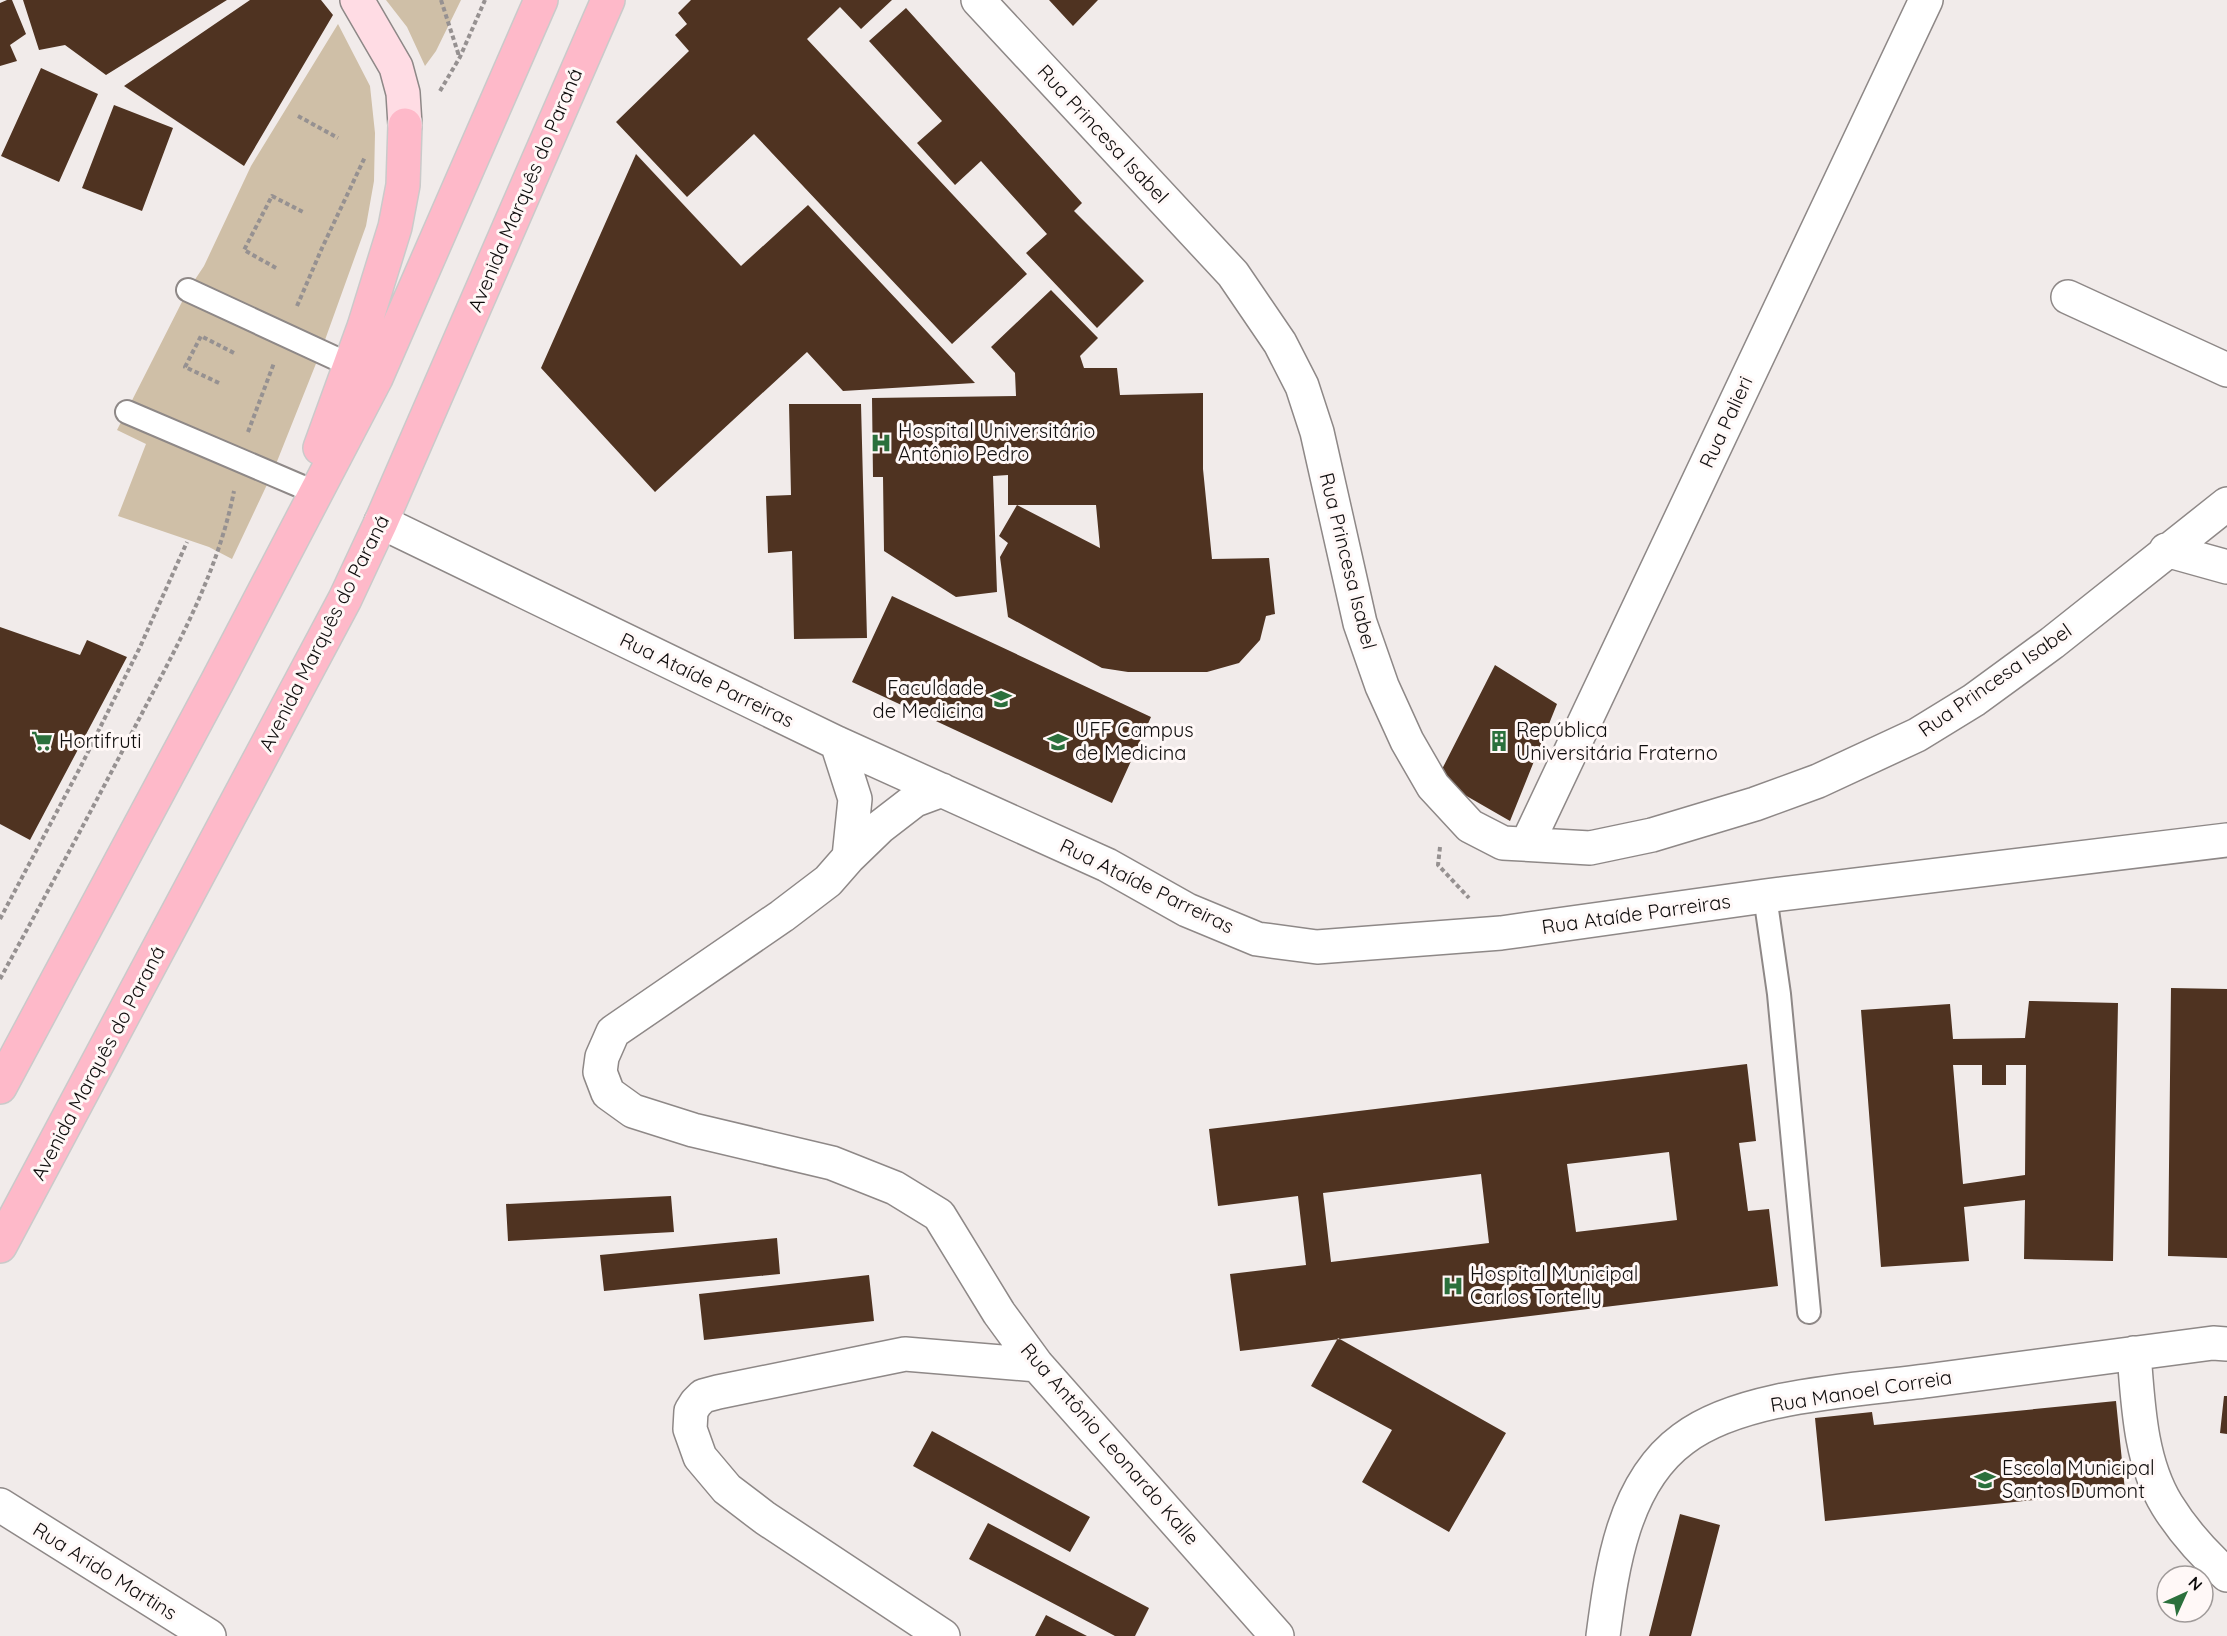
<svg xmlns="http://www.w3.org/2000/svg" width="2227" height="1636" viewBox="0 0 2227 1636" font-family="Quicksand,sans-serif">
  <rect width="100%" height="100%" fill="#f1ebea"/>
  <path fill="#cfbfa7" d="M 386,0 L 461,0 L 436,51 L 425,66 L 407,27 Z
    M 338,24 L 370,86 L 375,133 L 374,181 L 366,226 L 321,351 L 272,474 L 232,559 L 209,547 L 118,516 L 146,444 L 117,430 L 188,290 L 204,266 L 251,166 Z"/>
  <path fill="#4f3321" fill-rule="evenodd" d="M 7,0 L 12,0 L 26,34 L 10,45 L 17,61 L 0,66 L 0,3 Z
    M 23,0 L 227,0 L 106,75 L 65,45 L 39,50 Z
    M 250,0 L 321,0 L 333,15 L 244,166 L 124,86 Z
    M 691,0 L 892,0 L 861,29 L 840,7 L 807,39 L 1027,274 L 952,344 L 754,134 L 687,197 L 616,122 L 689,51 L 675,35 L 687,24 L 678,13 Z
    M 1049,0 L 1098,0 L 1073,26 Z
    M 906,8 L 1082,203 L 1074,211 L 1144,281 L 1097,328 L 1026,253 L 1047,234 L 981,161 L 955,185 L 917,143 L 942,121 L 869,41 Z
    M 41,68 L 98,94 L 59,182 L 1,156 Z
    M 114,105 L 173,128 L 142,211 L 82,188 Z
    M 636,154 L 741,266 L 808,205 L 975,383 L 843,391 L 807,352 L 655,492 L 541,368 Z
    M 1051,290 L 1098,338 L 1080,356 L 1084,368 L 1117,368 L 1120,395 L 1203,393 L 1203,469 L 1212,559 L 1269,558 L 1275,614 L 1266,616 L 1260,640 L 1239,663 L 1207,672 L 1128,672 L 1102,668 L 1008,617 L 1000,557 L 1008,543 L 999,536 L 1017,505 L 1008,505 L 1008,475 L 993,476 L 997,592 L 956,597 L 884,551 L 883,477 L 873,477 L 872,398 L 1016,396 L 1015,373 L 991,347 ZM 1017,505 L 1096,505 L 1100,548 Z
    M 789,404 L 861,404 L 867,638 L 794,639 L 792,551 L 768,553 L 766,496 L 791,495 Z
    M 892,596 L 1151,717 L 1112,803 L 852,682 Z
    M 0,627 L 80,655 L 87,640 L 127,657 L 30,840 L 0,824 Z
    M 1495,665 L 1557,704 L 1510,821 L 1437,779 Z
    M 2171,988 L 2227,989 L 2227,1258 L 2168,1256 Z
    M 2029,1001 L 2118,1003 L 2113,1261 L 2024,1259 L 2025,1200 L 1964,1207 L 1969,1261 L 1881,1267 L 1861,1010 L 1950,1004 L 1953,1039 L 2025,1038 ZM 1953,1065 L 1982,1065 L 1982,1085 L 2006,1085 L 2006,1065 L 2026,1065 L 2025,1175 L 1963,1184 Z
    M 1747,1064 L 1756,1141 L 1739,1143 L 1748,1211 L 1769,1209 L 1778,1286 L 1240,1351 L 1230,1274 L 1306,1265 L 1298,1196 L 1218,1206 L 1209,1129 ZM 1669,1152 L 1677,1220 L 1576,1232 L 1567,1164 ZM 1481,1174 L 1489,1243 L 1331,1262 L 1323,1193 Z
    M 671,1196 L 674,1232 L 508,1241 L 506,1204 Z
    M 777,1238 L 780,1274 L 604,1291 L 600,1255 Z
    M 869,1275 L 874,1321 L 704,1340 L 699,1294 Z
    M 1338,1338 L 1506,1433 L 1449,1532 L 1362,1482 L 1392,1430 L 1311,1386 Z
    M 2224,1396 L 2227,1396 L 2227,1434 L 2220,1433 Z
    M 2116,1401 L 2125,1491 L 1825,1521 L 1815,1418 L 1872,1412 L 1874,1425 Z
    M 932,1431 L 1090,1517 L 1070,1552 L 913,1466 Z
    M 1680,1514 L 1720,1525 L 1691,1636 L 1649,1636 Z
    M 988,1523 L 1149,1608 L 1135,1636 L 1115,1636 L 969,1559 Z
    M 1046,1615 L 1087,1636 L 1035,1636 Z"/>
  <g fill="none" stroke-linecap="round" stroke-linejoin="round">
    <defs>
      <path id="lane" d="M 188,290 L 350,365
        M 127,412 L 305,488
        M 1765,896 L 1779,994 L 1809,1312"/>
      <path id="street" d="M 978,0 L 1233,274 L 1280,343 L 1302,386 L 1317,432 L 1360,623 L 1382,686 L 1407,741 L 1433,786 L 1470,826 L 1503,843 L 1590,848 L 1652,835 L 1755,804 L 1818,781 L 1917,735 L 1974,700 L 2052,643 L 2227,504
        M 2068,297 L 2227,370
        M 381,522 L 837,743 L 1107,865 L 1187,910 L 1257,939 L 1317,947 L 1501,933 L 1765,896 L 2227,840
        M 2166,550 L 2227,567
        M 837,743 L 855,799 L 849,857
        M 942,790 L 915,800 L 880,827 L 849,857 L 828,881 L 782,916 L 613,1032 L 602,1057 L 600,1072 L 608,1093 L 633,1111 L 693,1130 L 832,1163 L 895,1188 L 939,1215 L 999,1313 L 1037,1365 L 1277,1636
        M 1527,844 L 1926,0
        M 2134,1353 C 2138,1404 2140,1461 2167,1505 C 2183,1531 2205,1555 2227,1575
        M 0,1505 L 209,1636
        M 943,1636 L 765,1518 L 727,1489 L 700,1457 L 690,1429 L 691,1411 L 696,1403 L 703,1396 L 718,1392 L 905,1354 L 1037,1365
        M 1603,1636 C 1612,1568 1623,1483 1683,1439 C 1742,1394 1860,1390 1933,1380 C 2026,1368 2119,1355 2213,1343 L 2227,1344"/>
      <path id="secondary" d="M 357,0 L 396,67 L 403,93 L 405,125"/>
      <path id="primary" d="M 320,448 L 364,327 L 395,227 L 403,185 L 405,125
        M 0,1087 L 217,682 L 376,378 L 541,0
        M 0,1246 L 345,599 L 381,522 L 608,0"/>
    </defs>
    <use href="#lane" stroke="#8e8887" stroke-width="26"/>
    <use href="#street" stroke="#8e8887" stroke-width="36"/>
    <use href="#secondary" stroke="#8e8887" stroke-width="36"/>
    <use href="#primary" stroke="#cacaca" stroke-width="36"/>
    <path stroke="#969191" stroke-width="4" stroke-dasharray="4.5 3" stroke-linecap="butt" d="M 441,0 L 459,56
      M 440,91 L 460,57 L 485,0
      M 298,116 L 338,138
      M 276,268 L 244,250 L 272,196 L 303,212
      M 297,306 L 322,248 L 365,157
      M 219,383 L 185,367 L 201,336 L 234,353
      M 248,432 L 274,363
      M 1440,847 L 1438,865 L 1469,898
      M 0,919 L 81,766 L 140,647 L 187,542
      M 0,979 C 47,893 93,808 138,721 C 176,648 218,573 234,491"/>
    <use href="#lane" stroke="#fff" stroke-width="22"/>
    <use href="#street" stroke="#fff" stroke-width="33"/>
    <use href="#secondary" stroke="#ffdce4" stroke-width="33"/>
    <use href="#primary" stroke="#feb9c9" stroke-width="33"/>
  </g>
  <defs>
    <symbol id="hospital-bare" viewBox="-9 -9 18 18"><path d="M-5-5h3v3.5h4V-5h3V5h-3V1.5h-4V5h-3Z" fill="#2b703c" stroke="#fff8f7" stroke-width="2.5" paint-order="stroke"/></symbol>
    <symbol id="university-bare" viewBox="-9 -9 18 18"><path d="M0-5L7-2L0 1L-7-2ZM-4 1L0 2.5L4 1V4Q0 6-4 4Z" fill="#2b703c" stroke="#fff8f7" stroke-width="2.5" paint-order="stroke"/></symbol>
    <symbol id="supermarket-bare" viewBox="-9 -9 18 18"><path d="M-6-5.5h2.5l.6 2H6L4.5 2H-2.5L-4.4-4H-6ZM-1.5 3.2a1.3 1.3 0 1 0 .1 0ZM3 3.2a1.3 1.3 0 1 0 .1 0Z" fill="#2b703c" stroke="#fff8f7" stroke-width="2.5" paint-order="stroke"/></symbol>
    <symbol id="building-bare" viewBox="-9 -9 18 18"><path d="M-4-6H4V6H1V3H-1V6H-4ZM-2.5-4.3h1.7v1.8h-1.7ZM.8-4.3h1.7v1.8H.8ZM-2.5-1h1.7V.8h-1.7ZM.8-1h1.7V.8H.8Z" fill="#2b703c" stroke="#fff8f7" stroke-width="2.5" paint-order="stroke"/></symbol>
    <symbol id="school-bare" viewBox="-9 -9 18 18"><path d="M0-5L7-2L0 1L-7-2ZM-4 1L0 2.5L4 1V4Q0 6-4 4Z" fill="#2b703c" stroke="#fff8f7" stroke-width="2.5" paint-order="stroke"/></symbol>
  </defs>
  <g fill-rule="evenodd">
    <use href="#hospital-bare" x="866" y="428" width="30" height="30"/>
    <use href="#university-bare" x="986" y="684" width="30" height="30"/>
    <use href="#supermarket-bare" x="27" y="726" width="30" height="30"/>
    <use href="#building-bare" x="1484" y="726" width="30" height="30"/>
    <use href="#university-bare" x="1043" y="727" width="30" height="30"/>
    <use href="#hospital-bare" x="1438" y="1271" width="30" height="30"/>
    <use href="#school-bare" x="1970" y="1465" width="30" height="30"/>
  </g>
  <g text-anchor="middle" stroke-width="6" stroke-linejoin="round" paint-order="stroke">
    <g font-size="20" fill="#0f0d0d" stroke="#fff8f7">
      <text transform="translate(1103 134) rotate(47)" y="7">Rua Princesa Isabel</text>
      <text transform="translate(525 190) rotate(-67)" y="7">Avenida Marquês do Paraná</text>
      <text transform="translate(1726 422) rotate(-65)" y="7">Rua Palieri</text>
      <text transform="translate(1348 561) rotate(76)" y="7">Rua Princesa Isabel</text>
      <text transform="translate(324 633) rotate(-63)" y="7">Avenida Marquês do Paraná</text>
      <text transform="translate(707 680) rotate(26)" y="7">Rua Ataíde Parreiras</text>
      <text transform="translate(1995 680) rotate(-35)" y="7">Rua Princesa Isabel</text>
      <text transform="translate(1147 886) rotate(26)" y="7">Rua Ataíde Parreiras</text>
      <text transform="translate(1636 914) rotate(-8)" y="7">Rua Ataíde Parreiras</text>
      <text transform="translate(98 1063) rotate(-62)" y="7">Avenida Marquês do Paraná</text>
      <text transform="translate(1861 1391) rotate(-9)" y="7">Rua Manoel Correia</text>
      <text transform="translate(1110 1444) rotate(49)" y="7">Rua Antônio Leonardo Kalle</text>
      <text transform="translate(105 1571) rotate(32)" y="7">Rua Arido Martins</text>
    </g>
    <g font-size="20" fill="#0f0d0d" stroke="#fff8f7" text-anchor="start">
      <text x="898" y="438">Hospital Universitário<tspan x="898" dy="23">Antônio Pedro</tspan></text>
      <text x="984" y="695" text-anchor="end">Faculdade<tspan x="984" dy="23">de Medicina</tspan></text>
      <text x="1075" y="737">UFF Campus<tspan x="1075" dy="23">de Medicina</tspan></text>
      <text x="1516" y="737">República<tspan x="1516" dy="23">Universitária Fraterno</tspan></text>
      <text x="59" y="748">Hortifruti</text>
      <text x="1470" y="1281">Hospital Municipal<tspan x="1470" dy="23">Carlos Tortelly</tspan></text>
      <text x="2002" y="1475">Escola Municipal<tspan x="2002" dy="23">Santos Dumont</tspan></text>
    </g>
  </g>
  <g transform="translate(2185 1594) rotate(45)"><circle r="28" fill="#fff8f7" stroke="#9f9a99" stroke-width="1.5"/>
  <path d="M0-4.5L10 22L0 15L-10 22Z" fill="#2b703c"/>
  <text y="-9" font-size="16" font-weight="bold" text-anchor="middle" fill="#0f0d0d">N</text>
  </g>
</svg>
